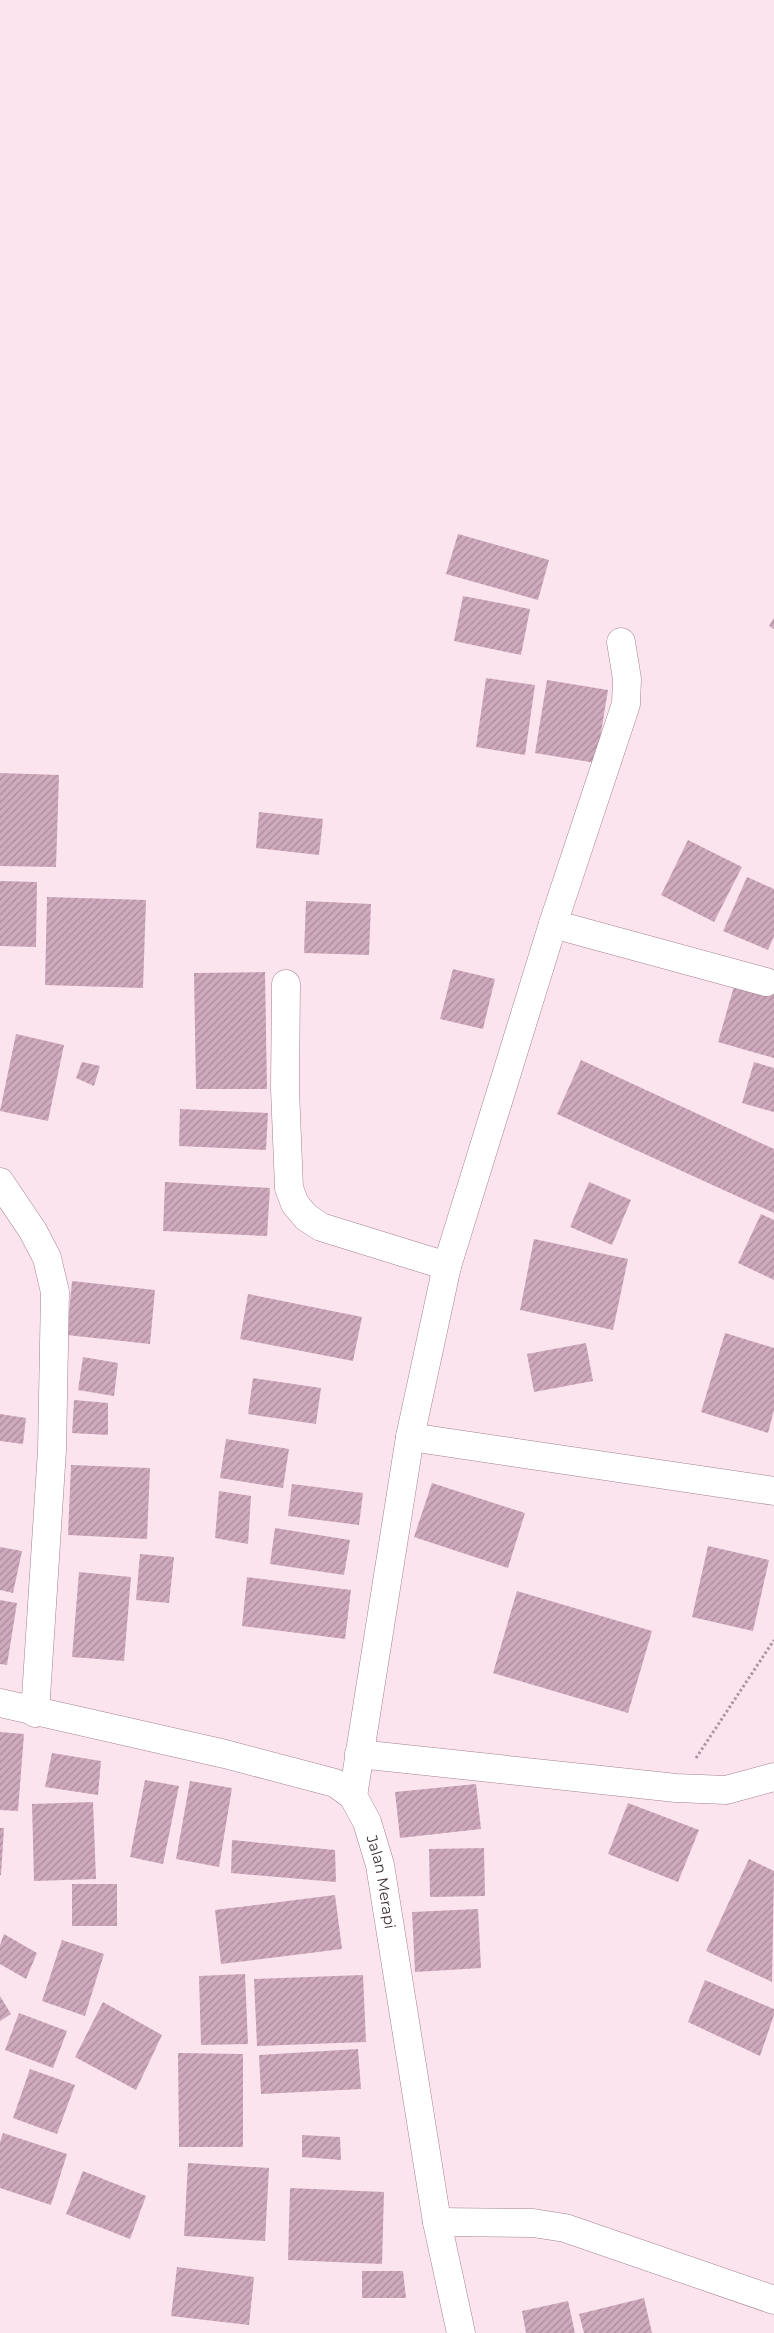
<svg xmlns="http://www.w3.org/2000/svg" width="774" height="2333" viewBox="0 0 774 2333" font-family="Montserrat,sans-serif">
  <defs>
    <pattern id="building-hatch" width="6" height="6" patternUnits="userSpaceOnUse" patternTransform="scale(1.25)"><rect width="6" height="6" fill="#cfaabc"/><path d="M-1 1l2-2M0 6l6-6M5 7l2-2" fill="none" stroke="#a98b9a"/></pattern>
  </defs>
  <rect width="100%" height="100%" fill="#fce4ef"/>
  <path fill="url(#building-hatch)" d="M 458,534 L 549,560 L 538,600 L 446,574 Z
    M 463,596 L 530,609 L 521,655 L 454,641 Z
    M 774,618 L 774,629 L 769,626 Z
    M 486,678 L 535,685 L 525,755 L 476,747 Z
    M 547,680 L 608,690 L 596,763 L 535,753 Z
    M 0,773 L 59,775 L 56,867 L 0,866 Z
    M 259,812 L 323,819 L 319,855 L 256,848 Z
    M 688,840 L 742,867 L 714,922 L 661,895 Z
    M 747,877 L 774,889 L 774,936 L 768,950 L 723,931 Z
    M 0,881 L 37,882 L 36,947 L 0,946 Z
    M 47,897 L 146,900 L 143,988 L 45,985 Z
    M 306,901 L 371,904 L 369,955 L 304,953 Z
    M 453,969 L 495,979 L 483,1029 L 440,1019 Z
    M 265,972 L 267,1089 L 196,1089 L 194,973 Z
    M 735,983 L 774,994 L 774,1058 L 718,1042 Z
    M 16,1034 L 64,1045 L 48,1121 L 0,1111 Z
    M 581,1060 L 774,1149 L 774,1213 L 557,1114 Z
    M 82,1062 L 100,1066 L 94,1086 L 76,1078 Z
    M 754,1062 L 774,1068 L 774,1112 L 742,1103 Z
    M 180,1109 L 268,1113 L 266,1150 L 179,1146 Z
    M 165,1182 L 270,1188 L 267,1236 L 163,1231 Z
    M 589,1182 L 631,1200 L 612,1245 L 570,1227 Z
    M 761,1214 L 774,1220 L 774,1280 L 738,1263 Z
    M 534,1239 L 628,1259 L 613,1330 L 520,1310 Z
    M 72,1281 L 155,1290 L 150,1344 L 67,1335 Z
    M 248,1294 L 362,1317 L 353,1361 L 240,1339 Z
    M 725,1333 L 774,1348 L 774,1410 L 768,1433 L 701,1412 Z
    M 586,1343 L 593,1381 L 534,1392 L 527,1354 Z
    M 83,1357 L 118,1363 L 114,1396 L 78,1390 Z
    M 253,1378 L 321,1388 L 316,1424 L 248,1414 Z
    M 74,1400 L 108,1403 L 108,1435 L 72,1433 Z
    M 0,1414 L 26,1418 L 23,1444 L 0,1441 Z
    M 226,1439 L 289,1449 L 283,1488 L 220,1478 Z
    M 71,1465 L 150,1468 L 147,1539 L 68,1535 Z
    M 432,1483 L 525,1513 L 508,1568 L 414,1537 Z
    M 292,1484 L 363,1493 L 359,1525 L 288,1516 Z
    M 219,1491 L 251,1496 L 248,1544 L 215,1538 Z
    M 275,1528 L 350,1540 L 344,1575 L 270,1564 Z
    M 708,1546 L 769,1560 L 753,1631 L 692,1617 Z
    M 0,1547 L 22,1551 L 13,1593 L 0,1590 Z
    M 140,1554 L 174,1557 L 169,1603 L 136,1600 Z
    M 79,1572 L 131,1577 L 124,1661 L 72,1657 Z
    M 247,1577 L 351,1590 L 345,1639 L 242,1626 Z
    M 517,1591 L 652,1631 L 628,1713 L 493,1673 Z
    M 0,1600 L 17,1603 L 7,1665 L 0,1664 Z
    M 0,1732 L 24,1734 L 18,1811 L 0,1810 Z
    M 52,1753 L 101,1761 L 98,1795 L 45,1787 Z
    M 145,1780 L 179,1786 L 163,1864 L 130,1857 Z
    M 190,1781 L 232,1788 L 219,1867 L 176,1859 Z
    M 476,1784 L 481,1829 L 400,1838 L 395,1792 Z
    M 93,1802 L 96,1879 L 34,1881 L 32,1804 Z
    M 628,1803 L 699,1830 L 678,1882 L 608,1854 Z
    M 0,1828 L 4,1828 L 1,1875 L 0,1875 Z
    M 232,1840 L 335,1850 L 336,1882 L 231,1873 Z
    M 484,1848 L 485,1896 L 430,1897 L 429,1849 Z
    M 749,1859 L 774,1871 L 772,1982 L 706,1951 Z
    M 72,1884 L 117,1884 L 117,1926 L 72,1926 Z
    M 335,1895 L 342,1949 L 221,1964 L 215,1910 Z
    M 478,1909 L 481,1968 L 415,1972 L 412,1912 Z
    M 4,1934 L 37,1953 L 26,1979 L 0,1964 L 0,1945 Z
    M 62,1940 L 104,1954 L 85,2016 L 42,2001 Z
    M 245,1974 L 248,2044 L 201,2045 L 199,1976 Z
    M 363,1975 L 366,2042 L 257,2046 L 254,1979 Z
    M 705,1980 L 774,2009 L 774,2015 L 760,2056 L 688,2022 Z
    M 0,1996 L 11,2014 L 0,2021 Z
    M 103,2002 L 162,2035 L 136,2090 L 75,2057 Z
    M 19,2013 L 67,2031 L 53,2068 L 5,2050 Z
    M 358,2049 L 361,2089 L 261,2094 L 259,2055 Z
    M 178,2053 L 243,2054 L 243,2147 L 179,2147 Z
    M 30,2069 L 75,2085 L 57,2134 L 13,2118 Z
    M 3,2133 L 67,2154 L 51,2205 L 0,2188 L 0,2142 Z
    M 302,2135 L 340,2137 L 341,2160 L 302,2157 Z
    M 188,2163 L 269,2168 L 265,2241 L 184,2236 Z
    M 83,2171 L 146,2196 L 130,2239 L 66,2214 Z
    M 290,2188 L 384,2192 L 382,2264 L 288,2260 Z
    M 177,2267 L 254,2277 L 249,2325 L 171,2316 Z
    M 362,2271 L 403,2271 L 406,2298 L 362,2298 Z
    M 644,2298 L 652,2333 L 584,2333 L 579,2314 Z
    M 568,2301 L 575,2333 L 526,2333 L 522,2311 Z"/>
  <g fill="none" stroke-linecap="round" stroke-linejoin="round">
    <defs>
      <g id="minor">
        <path d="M 553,924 L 766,982"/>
        <path d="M 286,984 L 285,1089 L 289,1188 L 295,1204 L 306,1217 L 321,1227 L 447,1266"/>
        <path d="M 0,1182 L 33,1231 L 47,1258 L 55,1292 L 52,1450 L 35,1713"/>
        <path d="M 410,1437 L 774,1491"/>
        <path id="s1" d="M 0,1703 L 225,1754 L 335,1783 L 353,1796 L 367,1822 L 380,1865 L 437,2222 L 461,2333"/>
        <path d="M 359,1754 L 676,1788 L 726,1790 L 774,1777"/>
        <path d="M 353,1796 L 410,1437 L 447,1266 L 553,924 L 626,704 L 627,679 L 621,642"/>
        <path d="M 437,2222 L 533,2223 L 565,2228 L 774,2300"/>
      </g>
    </defs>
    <use href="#minor" stroke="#a38091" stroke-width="29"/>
    <path stroke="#ab97a0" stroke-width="3" stroke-dasharray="2.5 2.5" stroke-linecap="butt" d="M 696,1758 L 774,1640"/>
    <use href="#minor" stroke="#fff" stroke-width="28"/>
  </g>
  <g text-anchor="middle" stroke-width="4.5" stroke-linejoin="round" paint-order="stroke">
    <g font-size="15" fill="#3e2f36" stroke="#fce4ef">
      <text dy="5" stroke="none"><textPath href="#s1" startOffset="458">Jalan Merapi</textPath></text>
    </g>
  </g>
</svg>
